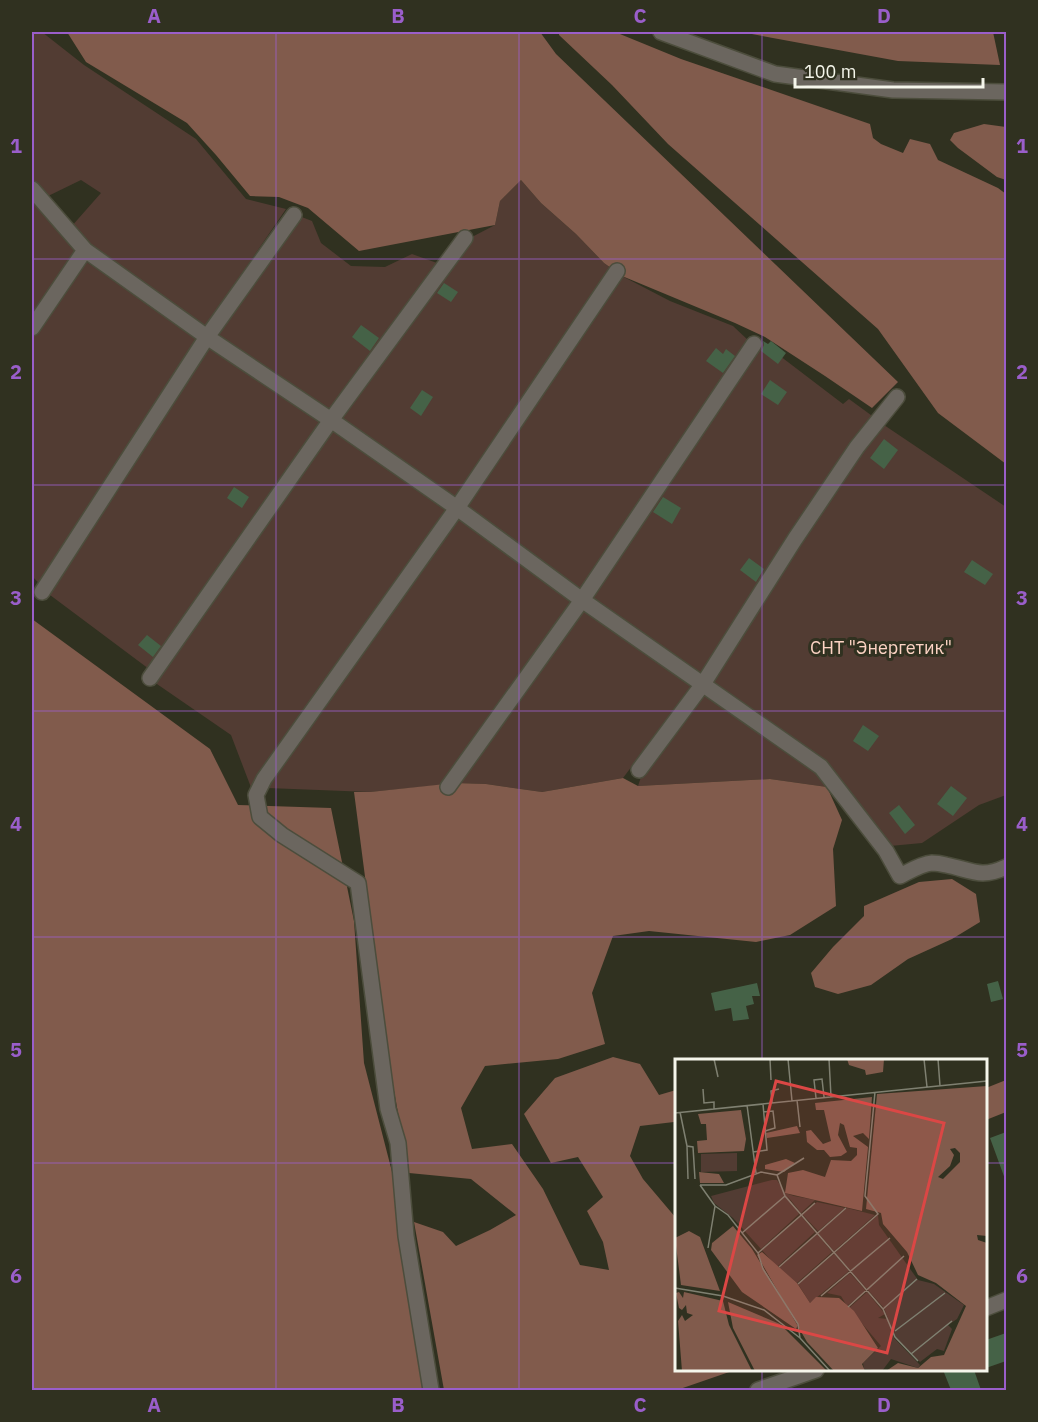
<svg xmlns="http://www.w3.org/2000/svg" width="1038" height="1422" viewBox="0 0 1038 1422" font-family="'IBM Plex Sans',sans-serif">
  <rect width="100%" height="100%" fill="#303120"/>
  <path fill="#523c33" d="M 32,32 L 42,32 L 84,65 L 196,139 L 246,199 L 286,209 L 206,326 L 89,247 L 71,227 L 101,193 L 81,180 L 44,198 L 32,182 Z
    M 521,180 L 541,203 L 576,234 L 604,263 L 616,272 L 455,502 L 339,421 L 470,238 L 495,225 L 500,201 Z
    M 32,198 L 85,261 L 209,343 L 450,510 L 252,790 L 231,735 L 154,682 L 149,669 L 50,595 L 32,576 Z
    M 299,216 L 312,221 L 321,243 L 351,266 L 385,267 L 412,254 L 437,263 L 329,412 L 212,334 Z
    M 622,276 L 670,301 L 733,326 L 750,342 L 581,592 L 465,508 Z
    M 763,343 L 843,404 L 849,399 L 875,418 L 700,676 L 592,600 L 724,397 Z
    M 884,425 L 1006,507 L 1006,795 L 979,805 L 922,843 L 890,846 L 828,763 L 712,683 L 846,472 Z
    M 456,517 L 575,601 L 441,785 L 370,792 L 267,788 L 365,646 Z
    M 586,606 L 693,685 L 623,778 L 542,792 L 486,784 L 455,783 Z
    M 704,692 L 816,770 L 827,787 L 770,779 L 638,786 L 643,771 Z"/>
  <path fill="#815b4c" d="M 67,32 L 540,32 L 556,54 L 898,382 L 872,408 L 825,376 L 765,337 L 735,323 L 622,276 L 604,263 L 576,234 L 541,203 L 521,180 L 500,201 L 495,225 L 359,251 L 308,208 L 279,197 L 250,196 L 216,155 L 187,123 L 86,62 Z
    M 559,32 L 615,32 L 681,59 L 870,124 L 873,138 L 881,144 L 903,153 L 910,139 L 930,144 L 938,160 L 998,188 L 1006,194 L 1006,464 L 938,413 L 878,329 L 668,144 L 612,85 L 559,35 Z
    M 741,32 L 993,32 L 1000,65 L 898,61 Z
    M 984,124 L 1006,127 L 1006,180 L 997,177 L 958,148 L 950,140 L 954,133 Z
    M 32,619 L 210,749 L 238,805 L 331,808 L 354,921 L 364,1063 L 399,1199 L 404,1259 L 423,1390 L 32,1390 Z
    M 623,778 L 638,786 L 770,779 L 827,787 L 842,820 L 833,849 L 836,906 L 790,935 L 756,942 L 649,931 L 613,936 L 592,993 L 605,1044 L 558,1059 L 485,1066 L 461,1108 L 472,1149 L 512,1144 L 543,1189 L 580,1265 L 609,1270 L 603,1242 L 587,1211 L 603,1197 L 578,1157 L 551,1163 L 524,1114 L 555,1078 L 613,1057 L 640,1064 L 659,1095 L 676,1090 L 676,1123 L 674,1122 L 640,1126 L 630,1156 L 643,1179 L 676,1218 L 676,1370 L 735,1370 L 677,1390 L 444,1390 L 414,1222 L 443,1232 L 456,1246 L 490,1230 L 516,1215 L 471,1179 L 409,1173 L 390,1069 L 354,792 L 370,792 L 455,783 L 486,784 L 542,792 Z
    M 952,879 L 976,894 L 980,922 L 952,939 L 908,959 L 871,985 L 838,994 L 815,987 L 811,973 L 833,947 L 864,916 L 864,906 L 919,882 Z
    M 1006,1080 L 1006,1112 L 986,1120 L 986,1088 Z"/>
  <path fill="#456247" d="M 444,283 L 458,292 L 451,302 L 437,293 Z
    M 361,325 L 379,338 L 370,351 L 352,337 Z
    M 763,341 L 768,344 L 771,341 L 786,353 L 778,364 L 761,351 L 764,345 Z
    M 716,348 L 723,354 L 726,349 L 735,356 L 723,373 L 706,361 Z
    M 770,380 L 787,392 L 778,405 L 761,394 Z
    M 422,390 L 433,397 L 421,416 L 410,408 Z
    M 884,439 L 898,450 L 884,469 L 870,458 Z
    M 234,487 L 249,497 L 242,508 L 227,498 Z
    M 663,497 L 681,508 L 672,524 L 653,512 Z
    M 749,558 L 764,569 L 756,582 L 740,570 Z
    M 972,560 L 993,574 L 985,585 L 964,572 Z
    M 147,635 L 161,646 L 153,657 L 138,645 Z
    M 863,725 L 879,736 L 868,751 L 853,741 Z
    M 951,786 L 967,798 L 953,816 L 937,804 Z
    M 899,805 L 915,825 L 905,834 L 889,813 Z
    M 998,981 L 1003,999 L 991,1002 L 987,984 Z
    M 757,983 L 760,996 L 752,996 L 754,1004 L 746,1006 L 749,1019 L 733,1021 L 731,1008 L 715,1011 L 711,993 Z
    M 1006,1132 L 1006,1179 L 1005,1179 L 990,1138 Z
    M 1006,1333 L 1006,1361 L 986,1368 L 986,1340 Z
    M 943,1370 L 974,1370 L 981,1390 L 951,1390 Z"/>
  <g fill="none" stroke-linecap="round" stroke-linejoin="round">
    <defs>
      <path id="minor" d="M 32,189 L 85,250 L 207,337 L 331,420 L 457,508 L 582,600 L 821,767 L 886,851 L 900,876 C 910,871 921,864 932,863 C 936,863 942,864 946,865 C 971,870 981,879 1006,867
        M 32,328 L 85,250
        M 42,592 L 207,337 L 294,215
        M 150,678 L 331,420 L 465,238
        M 639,770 L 703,684 L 795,539 L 857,447 L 897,397
        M 448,787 L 582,600 L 754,344
        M 431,1390 L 406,1236 L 398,1143 L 388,1109 L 358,883 L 282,835 L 260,817 L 256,795 L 264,779 L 457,508 L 617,271"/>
      <path id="tertiary" d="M 661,32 L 775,74 L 893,90 L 1006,92
        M 986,1308 L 1006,1300
        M 758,1390 L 816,1370"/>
    </defs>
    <use href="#minor" stroke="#4c4d3c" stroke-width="18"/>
    <use href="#tertiary" stroke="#4c4d3c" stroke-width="18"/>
    <use href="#minor" stroke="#6b665f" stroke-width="15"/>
    <use href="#tertiary" stroke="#6b665f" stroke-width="15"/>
  </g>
  <path fill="none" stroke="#9a5eca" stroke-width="1.5" stroke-opacity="0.55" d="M 276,32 L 276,1390M 519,32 L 519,1390M 762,32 L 762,1060M 32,259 L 1006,259M 32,485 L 1006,485M 32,711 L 1006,711M 32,937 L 1006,937M 32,1163 L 676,1163M 986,1163 L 1006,1163M 762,1370 L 762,1390"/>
  <g text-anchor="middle" stroke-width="6" stroke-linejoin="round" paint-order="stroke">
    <g font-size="18" fill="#fdd4c4" stroke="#303120">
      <text x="881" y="654">СНТ "Энергетик"</text>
    </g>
  </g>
  <g transform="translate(675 1059)">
    <rect width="312" height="312" fill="#303120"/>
    <path d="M 62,94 L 62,112 L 26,113 L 26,95 ZM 97,121 L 102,121 L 124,155 L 86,190 L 58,159 L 39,144 L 36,137 ZM 110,134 L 119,137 L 140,141 L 126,154 ZM 142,143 L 170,149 L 143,172 L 127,155 ZM 172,149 L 200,156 L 159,192 L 143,174 ZM 203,156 L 204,166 L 243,221 L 259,225 L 289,246 L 282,260 L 273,266 L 277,270 L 269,292 L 262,290 L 245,303 L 220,278 L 209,249 L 160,194 ZM 126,157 L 140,173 L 102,208 L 87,191 ZM 142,175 L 157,193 L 122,224 L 104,209 ZM 159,195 L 174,212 L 135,244 L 123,225 ZM 175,214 L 191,232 L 172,247 L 166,237 L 152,234 ZM 192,233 L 210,255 L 203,259 L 213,260 L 219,279 L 245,306 L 243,309 L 216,300 L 207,312 L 189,310 L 188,304 L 206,287 L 174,249 Z" fill="#523c33"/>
    <path d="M 172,0 L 209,0 L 208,13 L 191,16 L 190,11 L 174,6 ZM 312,27 L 312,177 L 302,176 L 303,181 L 312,184 L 312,312 L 211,312 L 223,304 L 243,309 L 256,298 L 269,296 L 291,247 L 261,224 L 243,216 L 232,193 L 208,165 L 206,154 L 191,150 L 202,35 ZM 280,89 L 285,94 L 285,103 L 268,120 L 263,118 L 275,107 L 279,96 L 275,90 ZM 197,38 L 194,80 L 188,74 L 178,77 L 193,88 L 187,152 L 110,134 L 113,114 L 128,111 L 150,118 L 156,101 L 176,102 L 182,96 L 182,89 L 175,88 L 169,66 L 165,64 L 163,76 L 172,93 L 166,97 L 155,98 L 149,91 L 142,91 L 132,83 L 131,72 L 136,71 L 148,85 L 156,82 L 149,51 L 141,51 L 140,44 ZM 66,51 L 71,80 L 69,92 L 23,94 L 22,82 L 32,81 L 31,65 L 26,65 L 23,55 ZM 122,67 L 125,74 L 92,79 L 91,74 ZM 111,100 L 120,104 L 109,113 L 90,110 L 90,106 ZM 24,113 L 44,115 L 49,124 L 25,124 ZM 58,167 L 77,190 L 123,266 L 121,270 L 67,233 L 36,191 L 37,184 ZM 14,172 L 25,178 L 45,232 L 6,226 L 0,179 ZM 87,193 L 122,224 L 135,244 L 141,238 L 164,239 L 179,252 L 203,289 L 187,305 L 190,312 L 159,312 L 132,283 L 82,196 ZM 4,233 L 8,239 L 9,233 L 48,242 L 54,266 L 77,312 L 7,312 L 3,262 L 7,256 L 10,262 L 18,256 L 12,254 L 11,246 L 7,251 L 4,249 L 1,234 ZM 53,243 L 105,265 L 152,312 L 80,312 L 58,269 Z" fill="#815b4c" fill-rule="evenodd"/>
    <path fill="none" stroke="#7f8071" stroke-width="1.5" d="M 39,0 L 43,18M 95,0 L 96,21M 113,0 L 117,42M 154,0 L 156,38M 249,0 L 252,28M 263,0 L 265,27M 28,30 L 29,44 L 39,43 L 39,50M 141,39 L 139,21 L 147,20 L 149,38M 122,41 L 125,68M 97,44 L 96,32 L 104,30M 72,46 L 81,114M 5,53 L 12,87 L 18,88 L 20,120M 88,53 L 98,52 L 100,69 L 90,72M 0,54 L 312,22M 12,87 L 13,120M 78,93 L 92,91 L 88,45M 102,116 L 129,99M 25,126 L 51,126 L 86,113 L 102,116 L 110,137 L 208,250 L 220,278 L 243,302M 25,126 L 40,147 L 33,189M 40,147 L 53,156 L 83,194 L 88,210 L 123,265 L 125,279M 67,174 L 110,137M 83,194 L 140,144M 104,208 L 171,149M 123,225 L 203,155 L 190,137 L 200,33M 0,229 L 48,237 L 89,251 L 125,279 L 155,312M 146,237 L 215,179M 173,248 L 229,197M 208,250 L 242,220M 220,272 L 270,234M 236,295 L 277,262"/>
    <path fill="#db4745" fill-opacity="0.15" stroke="#db4745" stroke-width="3" d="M 101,22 L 269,64 L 212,294 L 44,252 Z"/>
    <rect width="312" height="312" fill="none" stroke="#f5f6eb" stroke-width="3"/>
  </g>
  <rect width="1038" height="1422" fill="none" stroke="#303120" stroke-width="66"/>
  <path d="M795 78v9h188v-9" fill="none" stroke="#f5f6eb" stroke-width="3"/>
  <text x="804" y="78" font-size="18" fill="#f5f6eb" stroke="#303120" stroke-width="4.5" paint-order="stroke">100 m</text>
  <rect x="33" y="33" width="972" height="1356" fill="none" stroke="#9a5eca" stroke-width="2"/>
  <g font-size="20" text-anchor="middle" font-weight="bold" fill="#9a5eca">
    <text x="154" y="23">A</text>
    <text x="398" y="23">B</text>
    <text x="640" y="23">C</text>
    <text x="884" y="23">D</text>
    <text x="16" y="153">1</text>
    <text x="1022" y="153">1</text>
    <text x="16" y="379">2</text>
    <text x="1022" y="379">2</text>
    <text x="16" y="605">3</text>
    <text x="1022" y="605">3</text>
    <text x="16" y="831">4</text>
    <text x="1022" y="831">4</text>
    <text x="16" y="1057">5</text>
    <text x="1022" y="1057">5</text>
    <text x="16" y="1283">6</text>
    <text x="1022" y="1283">6</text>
    <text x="154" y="1412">A</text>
    <text x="398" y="1412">B</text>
    <text x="640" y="1412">C</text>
    <text x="884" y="1412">D</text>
  </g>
</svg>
